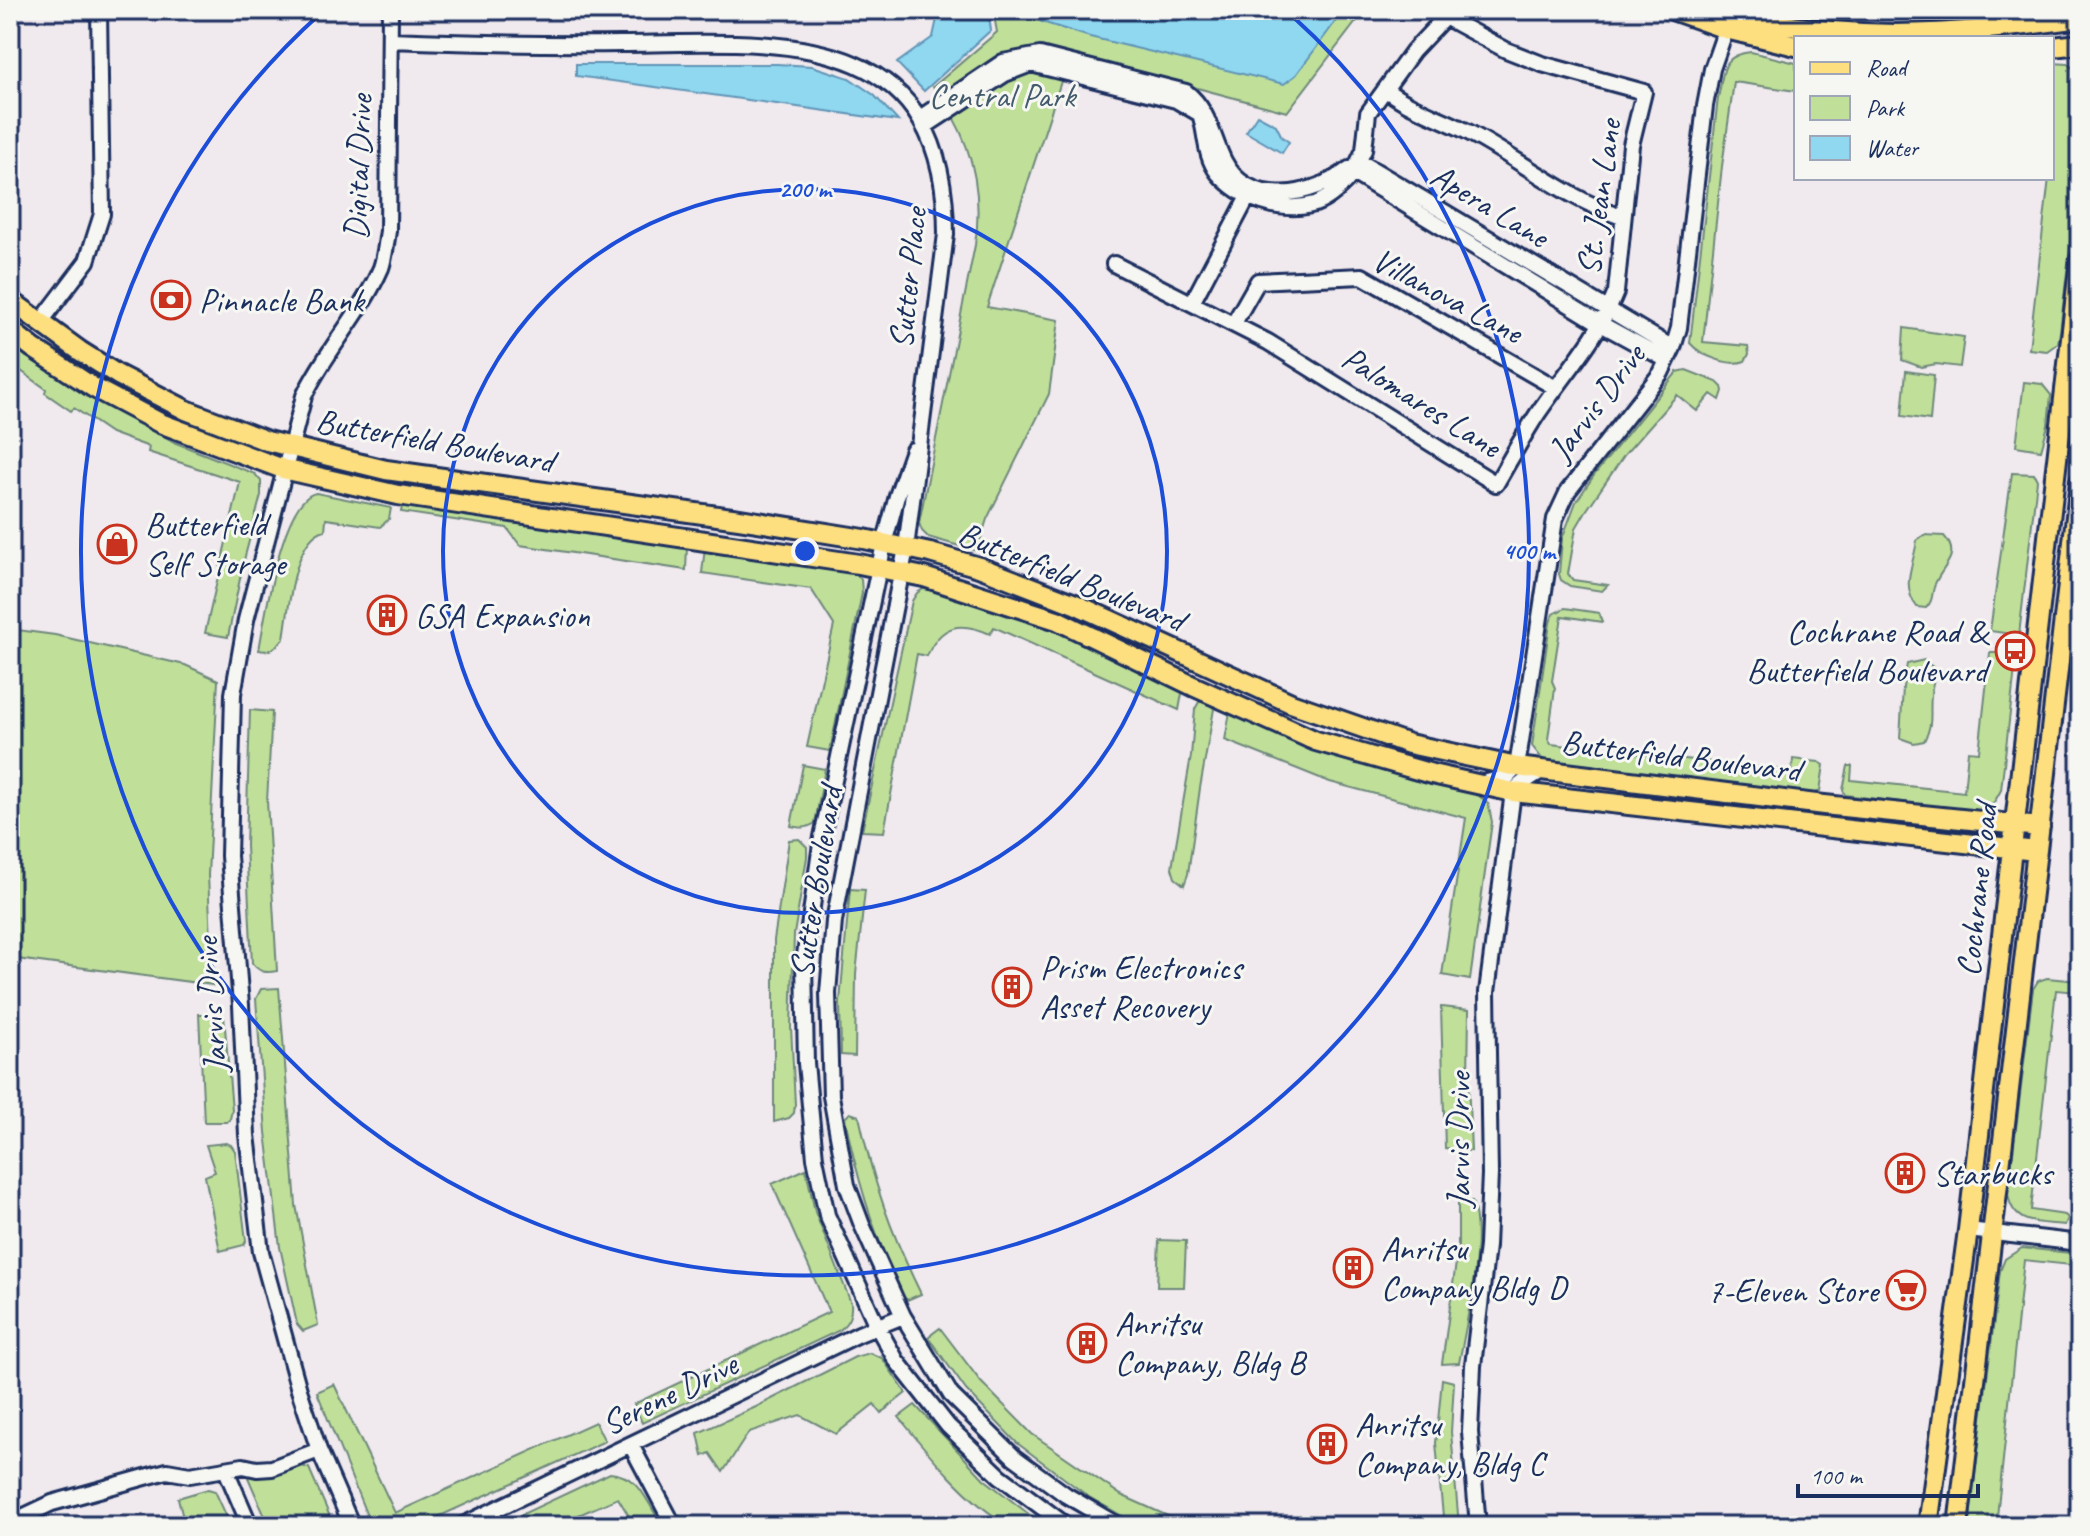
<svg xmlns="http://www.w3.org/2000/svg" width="2090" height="1536" viewBox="0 0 2090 1536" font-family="Caveat,sans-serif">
  <rect width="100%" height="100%" fill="#f0e9ed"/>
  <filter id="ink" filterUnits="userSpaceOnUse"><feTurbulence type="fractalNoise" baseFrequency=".0125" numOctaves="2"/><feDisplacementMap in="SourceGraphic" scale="16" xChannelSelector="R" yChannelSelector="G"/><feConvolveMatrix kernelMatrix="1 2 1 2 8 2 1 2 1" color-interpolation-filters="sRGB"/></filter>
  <g filter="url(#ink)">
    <path fill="#c0e099" stroke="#6e887c" stroke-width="2" d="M 993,10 L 1365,10 L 1287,112 L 1070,54 L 987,307 L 1059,320 L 1049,394 L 987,519 L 977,551 L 928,537 L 922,531 L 919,523 L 975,245 C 984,186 970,134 933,87 L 997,32 Z
      M 1751,52 L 1796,63 L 1796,91 L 1734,82 L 1722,166 L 1703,342 L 1748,346 L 1749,354 L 1745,361 C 1729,367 1701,356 1690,343 L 1718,98 C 1724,73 1720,55 1751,52 Z
      M 2052,63 L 2068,64 L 2080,74 L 2080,160 L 2060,332 L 2058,343 L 2047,351 L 2029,349 L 2049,178 L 2052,178 Z
      M 1904,328 L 1964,337 L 1960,367 L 1936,364 L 1921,367 L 1902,360 Z
      M 10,340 L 100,401 L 171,441 L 255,474 L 261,481 L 261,495 L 243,564 L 228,637 L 205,633 L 240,482 L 148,452 L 149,447 L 111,433 L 74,408 L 71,411 L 45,393 L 46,389 L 10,363 Z
      M 1686,370 L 1717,382 L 1722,387 L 1723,391 L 1720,400 L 1711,394 L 1697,411 L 1677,395 L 1625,454 L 1586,511 L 1576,528 L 1568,574 L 1573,580 L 1608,585 L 1602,591 L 1570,586 L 1561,580 L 1559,574 L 1562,539 L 1576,502 L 1595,474 L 1677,372 Z
      M 1906,371 L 1934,375 L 1930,420 L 1902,416 Z
      M 2024,382 L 2042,384 L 2051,395 L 2048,425 L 2041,450 L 2016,446 Z
      M 2012,473 L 2034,474 L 2037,480 L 2001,790 C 1995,802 1991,808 1979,812 L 1845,795 L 1843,790 L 1848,766 L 1852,766 L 1851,780 L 1964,792 L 1968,751 L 1979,752 L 1990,653 L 2003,653 L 2005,633 L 1990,631 Z
      M 316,493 L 391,508 L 389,519 L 380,527 L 326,519 L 325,530 C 293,538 289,610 284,638 C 276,647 271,653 259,650 C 265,618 282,499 316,493 Z
      M 402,506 L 682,545 L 687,546 L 686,570 L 520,545 L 507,528 L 401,512 Z
      M 1924,535 L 1944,536 C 1962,556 1942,566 1935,584 C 1931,594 1934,600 1926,608 L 1917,607 C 1900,585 1914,565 1917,540 Z
      M 705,548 L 850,571 L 861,579 L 862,593 L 830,751 L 807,747 L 834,625 L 811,589 L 702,573 Z
      M 928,586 L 1021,614 L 1106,650 L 1183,688 L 1179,710 L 994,627 L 990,634 C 960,621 941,624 927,656 L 917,654 L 884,832 L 862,831 L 912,601 L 917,593 Z
      M 1565,608 L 1599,613 L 1602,622 L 1562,616 L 1552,681 L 1555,688 L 1548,739 L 1551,744 L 1792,771 L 1793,759 L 1819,762 L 1824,765 L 1820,791 L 1815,793 L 1544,761 L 1532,746 L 1550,623 L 1553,614 Z
      M 10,629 L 55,635 L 185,665 L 218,680 L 208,875 L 213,985 L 10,958 Z
      M 1924,660 L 1935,669 C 1935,679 1931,687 1931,696 C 1929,714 1934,723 1924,741 L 1914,743 L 1900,738 L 1903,687 L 1907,664 Z
      M 1209,701 L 1214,709 L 1200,788 L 1188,874 L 1184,885 L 1175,878 L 1172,868 L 1191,756 L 1195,709 L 1199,702 Z
      M 250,710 L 272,712 L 267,801 L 277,971 C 266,973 260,973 252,963 L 246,846 Z
      M 1230,712 L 1353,762 L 1412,780 L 1475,793 L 1488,803 L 1492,822 L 1470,980 L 1442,975 L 1466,818 L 1330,782 L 1225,740 Z
      M 803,765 L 825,769 L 815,823 C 806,829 801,828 791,826 Z
      M 799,839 L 807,847 L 807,857 L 794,934 L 791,1027 L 795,1104 L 794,1113 L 789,1118 L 774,1122 L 774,940 L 789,840 Z
      M 850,889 L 865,890 L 856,974 L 855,1056 L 841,1055 L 840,1002 Z
      M 2047,978 L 2079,981 L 2078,992 L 2056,990 L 2031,1210 L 2065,1215 L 2068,1218 L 2065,1225 C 2038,1222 2013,1226 2008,1194 L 2033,989 L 2038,981 Z
      M 279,988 L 296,1205 L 318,1325 L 303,1331 L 297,1324 L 280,1247 L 266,1132 L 256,999 L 261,989 Z
      M 1441,1007 L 1469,1010 L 1468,1078 L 1471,1151 L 1445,1148 Z
      M 199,1014 L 224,1016 L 232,1110 L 230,1119 L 227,1122 L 204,1122 Z
      M 850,1113 L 859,1116 C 873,1182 891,1233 921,1294 L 907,1300 L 901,1294 C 875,1237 857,1180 845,1118 Z
      M 226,1143 L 231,1145 L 235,1151 L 246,1241 L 244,1245 L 220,1251 L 205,1176 L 215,1172 L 206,1145 Z
      M 806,1169 L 815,1212 L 851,1303 C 852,1315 849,1321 840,1330 L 642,1423 L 634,1404 L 829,1312 L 772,1184 Z
      M 1458,1201 L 1472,1202 C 1486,1235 1466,1326 1459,1363 L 1442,1364 L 1458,1248 Z
      M 1159,1240 L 1186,1241 L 1184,1287 L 1157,1287 Z
      M 2022,1248 L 2080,1254 L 2080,1266 L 2024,1260 L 1996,1526 L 1969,1526 L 2000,1271 L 2005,1259 Z
      M 940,1328 L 981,1382 L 1032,1434 L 1121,1495 L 1190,1526 L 1140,1526 L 1089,1497 L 1017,1443 L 966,1390 L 928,1337 Z
      M 870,1353 L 882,1358 L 906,1393 L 881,1413 L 874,1404 L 836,1434 L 800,1415 L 749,1432 L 723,1472 L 710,1453 L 703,1456 L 698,1433 L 756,1407 L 855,1357 Z
      M 1442,1379 L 1454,1382 L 1451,1432 L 1459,1526 L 1434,1526 L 1443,1516 L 1436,1443 Z
      M 334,1384 L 395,1513 L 595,1422 L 605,1441 L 418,1526 L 371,1526 L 317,1392 Z
      M 915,1405 L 984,1479 L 1044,1526 C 1033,1526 1016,1529 1007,1524 C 969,1504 926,1451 899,1417 Z
      M 301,1466 L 309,1468 L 334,1526 L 269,1526 L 247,1475 L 275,1475 Z
      M 610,1473 C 638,1476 643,1494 656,1515 L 650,1526 L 635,1526 L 618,1498 L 553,1526 L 497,1526 Z
      M 208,1489 L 215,1491 L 231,1526 L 185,1526 L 178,1498 Z"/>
    <path fill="#8fd8f0" stroke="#6194b6" stroke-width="2" d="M 939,10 L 988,10 L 991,30 L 924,91 L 897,63 L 933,37 Z
      M 1021,10 L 1344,10 L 1296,75 L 1284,84 L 1090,37 L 1042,22 Z
      M 576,64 L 777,64 L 812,66 L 849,78 L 874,95 L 898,121 L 576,76 Z
      M 1257,115 L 1276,125 L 1282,137 L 1289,142 L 1282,153 L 1246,132 Z"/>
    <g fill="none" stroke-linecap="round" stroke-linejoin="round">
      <defs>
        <path id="minor" d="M 390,40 C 467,43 544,45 621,44 C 777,42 946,23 946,234 L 906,548 L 834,921 L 828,993 L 831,1096 L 847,1185 L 862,1225 L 903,1316 L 951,1395 L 1014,1457 L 1066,1495 L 1119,1526
          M 1386,90 C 1411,109 1442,118 1470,133 C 1521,160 1567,199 1622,217
          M 920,118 L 1003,62 L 1040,55 L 1186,92 C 1209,110 1212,137 1224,161 C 1249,210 1314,196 1349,169
          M 924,127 L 1005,74 L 1031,64 L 1176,100 L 1200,114 C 1207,134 1204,155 1218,173 C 1240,199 1282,214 1315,204 C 1329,199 1344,185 1353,173 L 1601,324 L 1667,360
          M 1359,161 L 1673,348
          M 1114,264 L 1268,342 L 1496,484 C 1510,460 1523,436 1538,413 C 1565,373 1598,338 1616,292 L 1631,145 L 1644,92 L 1542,64 L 1506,50 L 1445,17 L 1413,51 L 1368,113 L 1364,150 L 1353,173
          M 1192,303 L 1252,189
          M 40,323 L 87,261 L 102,214 L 99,10
          M 1234,323 L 1258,281 L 1362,276 L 1556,388
          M 913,450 L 897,496 L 884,544 L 822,837 L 804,962 L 806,1063 L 815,1158 L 827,1215 L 877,1326 L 896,1360 L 948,1426 L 1000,1476 L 1067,1526
          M 1479,784 L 1507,777 L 1517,767 L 1555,519 L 1568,491 L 1661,373 L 1673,348 L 1679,328 L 1705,106 L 1712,69 L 1726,29
          M 1968,1230 L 2080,1243
          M 631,1445 L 674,1526
          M 226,1470 L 250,1526
          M 12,1526 L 18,1519 L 52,1503 L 167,1471 L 190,1475 L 243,1466 L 257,1469 L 272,1468 L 319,1450
          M 352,1526 L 319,1450 L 299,1390 L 261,1252 L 247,1135 L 241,1005 L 229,856 L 233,694 L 246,620 L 304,396 C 326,350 361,314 381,268 C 385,257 386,243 388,231 L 390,10
          M 461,1526 L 859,1334 L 903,1316
          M 1478,1526 L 1470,1432 L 1473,1366 L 1487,1246 L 1490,1174 L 1487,992 L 1513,792 C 1520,782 1532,778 1542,770"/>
        <path id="major" d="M 1672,10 L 1726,29 L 1796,46
          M 1713,10 C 1845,45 1948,36 2080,18
          M 2052,47 L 2080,44
          M 10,300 L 80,351 L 118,375 L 186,410 L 267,441 L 386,470 L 739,519 L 864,539 L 930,553 L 979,567 L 1075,604 L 1291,703 L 1409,744 L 1517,767 L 1824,805 L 2040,827
          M 10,330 L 33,348 L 94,388 L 160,423 L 283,469 L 398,495 L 859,564 L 924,577 L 1057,620 L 1193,686 L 1316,741 L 1432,774 L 1513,792 L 2036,851
          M 1928,1526 L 1968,1230 L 2080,260
          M 1958,1526 L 2080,482"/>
      </defs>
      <use href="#minor" stroke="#1b2f5e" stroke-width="20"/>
      <use href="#major" stroke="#1b2f5e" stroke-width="24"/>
      <use href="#minor" stroke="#f6f6f2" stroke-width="14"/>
      <use href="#major" stroke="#fddf80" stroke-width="18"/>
    </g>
  </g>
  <g fill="none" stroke="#1d4ed8" stroke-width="4">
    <circle cx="805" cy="551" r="362"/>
    <path d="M1289 13A724 724 0 1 1 321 13"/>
  </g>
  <defs>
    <symbol id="bank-ring" viewBox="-11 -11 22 22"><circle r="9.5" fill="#f6f6f2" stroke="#c8321e" stroke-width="1.5"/><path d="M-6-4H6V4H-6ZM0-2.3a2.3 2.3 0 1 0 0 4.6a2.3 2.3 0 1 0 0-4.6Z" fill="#c8321e"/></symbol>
    <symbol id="shop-ring" viewBox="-11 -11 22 22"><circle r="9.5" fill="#f6f6f2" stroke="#c8321e" stroke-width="1.5"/><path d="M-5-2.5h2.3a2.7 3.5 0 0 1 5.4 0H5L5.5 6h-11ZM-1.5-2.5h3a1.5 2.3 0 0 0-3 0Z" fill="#c8321e"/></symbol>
    <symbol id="building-ring" viewBox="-11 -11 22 22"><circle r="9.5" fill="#f6f6f2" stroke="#c8321e" stroke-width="1.5"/><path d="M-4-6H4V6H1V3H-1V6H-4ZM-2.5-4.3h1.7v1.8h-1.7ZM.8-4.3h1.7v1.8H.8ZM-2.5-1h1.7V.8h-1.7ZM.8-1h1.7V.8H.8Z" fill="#c8321e"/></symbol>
    <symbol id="bus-ring" viewBox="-11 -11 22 22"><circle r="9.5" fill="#f6f6f2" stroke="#c8321e" stroke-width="1.5"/><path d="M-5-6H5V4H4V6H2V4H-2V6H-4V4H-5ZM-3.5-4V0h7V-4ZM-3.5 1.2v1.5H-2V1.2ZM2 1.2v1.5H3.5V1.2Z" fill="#c8321e"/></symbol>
    <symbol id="supermarket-ring" viewBox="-11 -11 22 22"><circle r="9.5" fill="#f6f6f2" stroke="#c8321e" stroke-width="1.5"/><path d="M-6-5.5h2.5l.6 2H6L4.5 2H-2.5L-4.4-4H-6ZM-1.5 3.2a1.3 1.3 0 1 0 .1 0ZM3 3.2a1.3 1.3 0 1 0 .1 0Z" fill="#c8321e"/></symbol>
  </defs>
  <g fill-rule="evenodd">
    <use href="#bank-ring" x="149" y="278" width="44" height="44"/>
    <use href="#shop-ring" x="95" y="522" width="44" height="44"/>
    <use href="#building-ring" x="365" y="593" width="44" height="44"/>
    <use href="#bus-ring" x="1993" y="629" width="44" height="44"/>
    <use href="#building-ring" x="990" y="965" width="44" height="44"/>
    <use href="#building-ring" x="1883" y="1151" width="44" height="44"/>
    <use href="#building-ring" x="1331" y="1246" width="44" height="44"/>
    <use href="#supermarket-ring" x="1884" y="1268" width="44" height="44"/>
    <use href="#building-ring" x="1065" y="1321" width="44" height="44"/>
    <use href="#building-ring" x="1305" y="1422" width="44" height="44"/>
  </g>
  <g text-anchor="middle" stroke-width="6" stroke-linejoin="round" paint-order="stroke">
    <g font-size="34" fill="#445b6d" stroke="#f6f6f2">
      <text x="1002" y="107">Central Park</text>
    </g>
    <g font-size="34" fill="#1b2f5e" stroke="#f6f6f2">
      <text transform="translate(357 167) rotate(-88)" y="12">Digital Drive</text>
      <text transform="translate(1598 197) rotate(-82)" y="12">St. Jean Lane</text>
      <text transform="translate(1490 205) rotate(31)" y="12">Apera Lane</text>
      <text transform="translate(907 278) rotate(-84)" y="12">Sutter Place</text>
      <text transform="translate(1448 295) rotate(28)" y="12">Villanova Lane</text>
      <text transform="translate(1422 401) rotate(32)" y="12">Palomares Lane</text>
      <text transform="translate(1596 402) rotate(-53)" y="12">Jarvis Drive</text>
      <text transform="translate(435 440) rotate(10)" y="12">Butterfield Boulevard</text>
      <text transform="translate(1072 576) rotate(22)" y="12">Butterfield Boulevard</text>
      <text transform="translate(1681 755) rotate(7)" y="12">Butterfield Boulevard</text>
      <text transform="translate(815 882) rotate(-81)" y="12">Sutter Boulevard</text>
      <text transform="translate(1976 890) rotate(-84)" y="12">Cochrane Road</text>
      <text transform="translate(210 1005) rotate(-94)" y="12">Jarvis Drive</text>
      <text transform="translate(1458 1140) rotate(-90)" y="12">Jarvis Drive</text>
      <text transform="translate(669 1393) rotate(-26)" y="12">Serene Drive</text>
    </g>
    <g font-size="34" fill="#1b2f5e" stroke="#f6f6f2" text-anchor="start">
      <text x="199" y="312">Pinnacle Bank</text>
      <text x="145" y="536">Butterfield<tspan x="145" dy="39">Self Storage</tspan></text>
      <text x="415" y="627">GSA Expansion</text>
      <text x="1987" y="643" text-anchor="end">Cochrane Road &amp;<tspan x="1987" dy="39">Butterfield Boulevard</tspan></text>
      <text x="1040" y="979">Prism Electronics<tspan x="1040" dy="39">Asset Recovery</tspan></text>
      <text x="1933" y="1185">Starbucks</text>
      <text x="1381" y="1260">Anritsu<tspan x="1381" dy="39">Company Bldg D</tspan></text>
      <text x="1878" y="1302" text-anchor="end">7-Eleven Store</text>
      <text x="1115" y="1335">Anritsu<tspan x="1115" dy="39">Company, Bldg B</tspan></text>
      <text x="1355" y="1436">Anritsu<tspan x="1355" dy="39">Company, Bldg C</tspan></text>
    </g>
  </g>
  <circle cx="805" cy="551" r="12" fill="#1d4ed8" stroke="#f6f6f2" stroke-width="4"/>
  <g font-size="24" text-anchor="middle" font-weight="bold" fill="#1d4ed8" stroke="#f6f6f2" stroke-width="6" stroke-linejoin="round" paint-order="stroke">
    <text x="805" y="197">200 m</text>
    <text x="1529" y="559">400 m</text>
  </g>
  <rect width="2090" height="1536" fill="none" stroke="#f6f6f2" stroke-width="40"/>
  <rect x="20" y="20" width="2050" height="1496" fill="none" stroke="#1b2f5e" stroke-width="3" filter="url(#ink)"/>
  <rect x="1794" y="36" width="260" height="144" fill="#f6f6f2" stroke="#9ea6b7" stroke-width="2"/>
  <rect x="1810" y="62" width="40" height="12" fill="#fddf80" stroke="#9ea6b7" stroke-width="2"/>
  <text x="1866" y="76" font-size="24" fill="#1b2f5e">Road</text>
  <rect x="1810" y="96" width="40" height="24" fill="#c0e099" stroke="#9ea6b7" stroke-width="2"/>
  <text x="1866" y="116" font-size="24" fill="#1b2f5e">Park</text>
  <rect x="1810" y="136" width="40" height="24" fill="#8fd8f0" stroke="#9ea6b7" stroke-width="2"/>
  <text x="1866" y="156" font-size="24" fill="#1b2f5e">Water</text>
  <path d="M1798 1484v12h180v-12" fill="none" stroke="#1b2f5e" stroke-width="4"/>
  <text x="1810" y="1484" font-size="24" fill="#1b2f5e" stroke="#f6f6f2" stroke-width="6" paint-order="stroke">100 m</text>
</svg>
